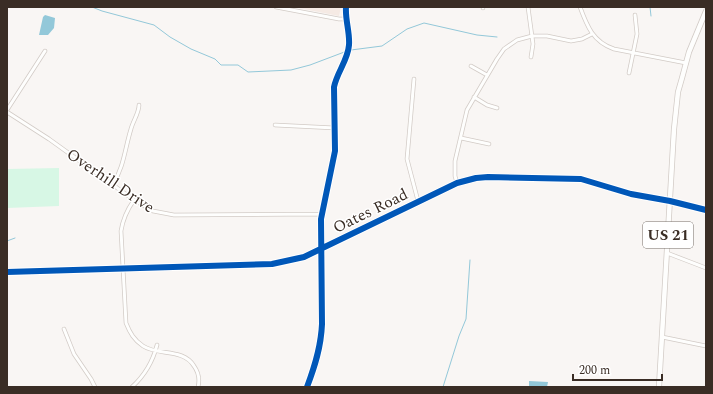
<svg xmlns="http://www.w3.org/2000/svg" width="713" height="394" viewBox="0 0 713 394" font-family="Spectral,serif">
  <rect width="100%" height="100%" fill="#f9f6f4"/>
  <path fill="#f5eae4" d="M 294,7 L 341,7 L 339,16 Z"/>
  <path fill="#d7f7e5" d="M 59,168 L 59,206 L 7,208 L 7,169 Z"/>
  <path fill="#93c8d9" d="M 45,15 L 55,18 L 54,28 L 48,35 L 39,35 L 43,17 Z
    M 529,381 L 548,382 L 547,387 L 529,387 Z"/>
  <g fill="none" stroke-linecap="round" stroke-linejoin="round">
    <path stroke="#93c8d9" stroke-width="1" d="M 92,7 L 102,11 L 154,25 L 170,37 L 191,49 L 215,59 L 221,65 L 238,65 L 248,72 L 291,70 L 310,65 L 347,51
      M 650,7 L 651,16
      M 351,50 L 382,46 L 407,29 L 424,23 L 477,35 L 497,37
      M 7,241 L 15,238
      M 443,387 L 459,336 L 466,319 L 470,260"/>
    <defs>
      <path id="minor" d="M 276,7 L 339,19 L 346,19
        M 528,7 L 533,44 L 531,57
        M 580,7 C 587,26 593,42 614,49 L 686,63
        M 483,8 L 483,7
        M 471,66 L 487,75
        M 629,73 L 637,34 L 635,15
        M 414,79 L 407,159 L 418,201
        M 474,97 L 487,105 L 497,108
        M 7,110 L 45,51
        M 7,112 L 49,139 L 134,200 L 153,211 L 174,215 L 321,214
        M 275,125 L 335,128
        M 461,138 L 489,144
        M 457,183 L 455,176 L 455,161 L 467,110 L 497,59 L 504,49 L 517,40 L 532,36 L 547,36 L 571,41 L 582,39 L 592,34
        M 113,184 C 124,167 125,148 131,129 C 133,121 139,113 139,105
        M 134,200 C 127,210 123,218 121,231 L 126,323 C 130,333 134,340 143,346 C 158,356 183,348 194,366 C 199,373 200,379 198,387
        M 670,201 L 706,210
        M 667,253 L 706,268
        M 7,272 L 272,264 L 304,257 L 321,249 L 321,214 L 335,151 L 334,87 C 337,72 348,60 349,45 C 350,32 345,20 346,7
        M 64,329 L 74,354 L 91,379 L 95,387
        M 662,337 L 706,346
        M 132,387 C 144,376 153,361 157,345"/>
      <path id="tertiary" d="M 307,387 L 317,362 L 321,339 L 322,324 L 321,249 L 447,187 L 457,183 L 476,178 L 498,176 L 581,179 L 631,194 L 670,201"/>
      <path id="primary" d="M 659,387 L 674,129 L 678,92 L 682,78 L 689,52 L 706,11"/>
    </defs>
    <use href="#minor" stroke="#d2cbc6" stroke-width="4.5"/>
    <use href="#tertiary" stroke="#d2cbc6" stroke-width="5"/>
    <use href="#primary" stroke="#d2cbc6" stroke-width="6"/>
    <use href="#minor" stroke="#fefefd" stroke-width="3"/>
    <use href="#tertiary" stroke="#fefefd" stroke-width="3.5"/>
    <use href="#primary" stroke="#fefefd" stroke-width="4.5"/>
    <defs>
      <path id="cycleway" d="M 7,272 L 272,264 L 304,257 L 457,183 L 476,178 L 488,177 L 581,179 L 631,194 L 670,201 L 706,210
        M 307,387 C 315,366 321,347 322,324 L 321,219 L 335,151 L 334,87 C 337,72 348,60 349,45 C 350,32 345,20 346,7"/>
    </defs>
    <use href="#cycleway" stroke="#fff" stroke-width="8"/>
    <use href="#cycleway" stroke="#0057b8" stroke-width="6"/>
  </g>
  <g text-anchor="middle" stroke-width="3" stroke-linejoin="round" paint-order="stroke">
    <rect fill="#fff" stroke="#756c66" stroke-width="1" x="643" y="222" width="50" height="26" rx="3"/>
    <g font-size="15" font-weight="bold" fill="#3a2d25">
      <text x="668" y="240">US 21</text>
    </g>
    <g font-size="16" fill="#3a2d25" stroke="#fff">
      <text transform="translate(111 180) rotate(34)" y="6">Overhill Drive</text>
      <text transform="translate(370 210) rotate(-26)" y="6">Oates Road</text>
    </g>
  </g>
  <rect width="713" height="394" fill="none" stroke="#3a2d25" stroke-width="16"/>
  <path d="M573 374v6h89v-6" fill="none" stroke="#3a2d25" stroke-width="2"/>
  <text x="579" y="374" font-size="12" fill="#3a2d25" stroke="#ffffff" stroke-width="3" paint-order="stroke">200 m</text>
</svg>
